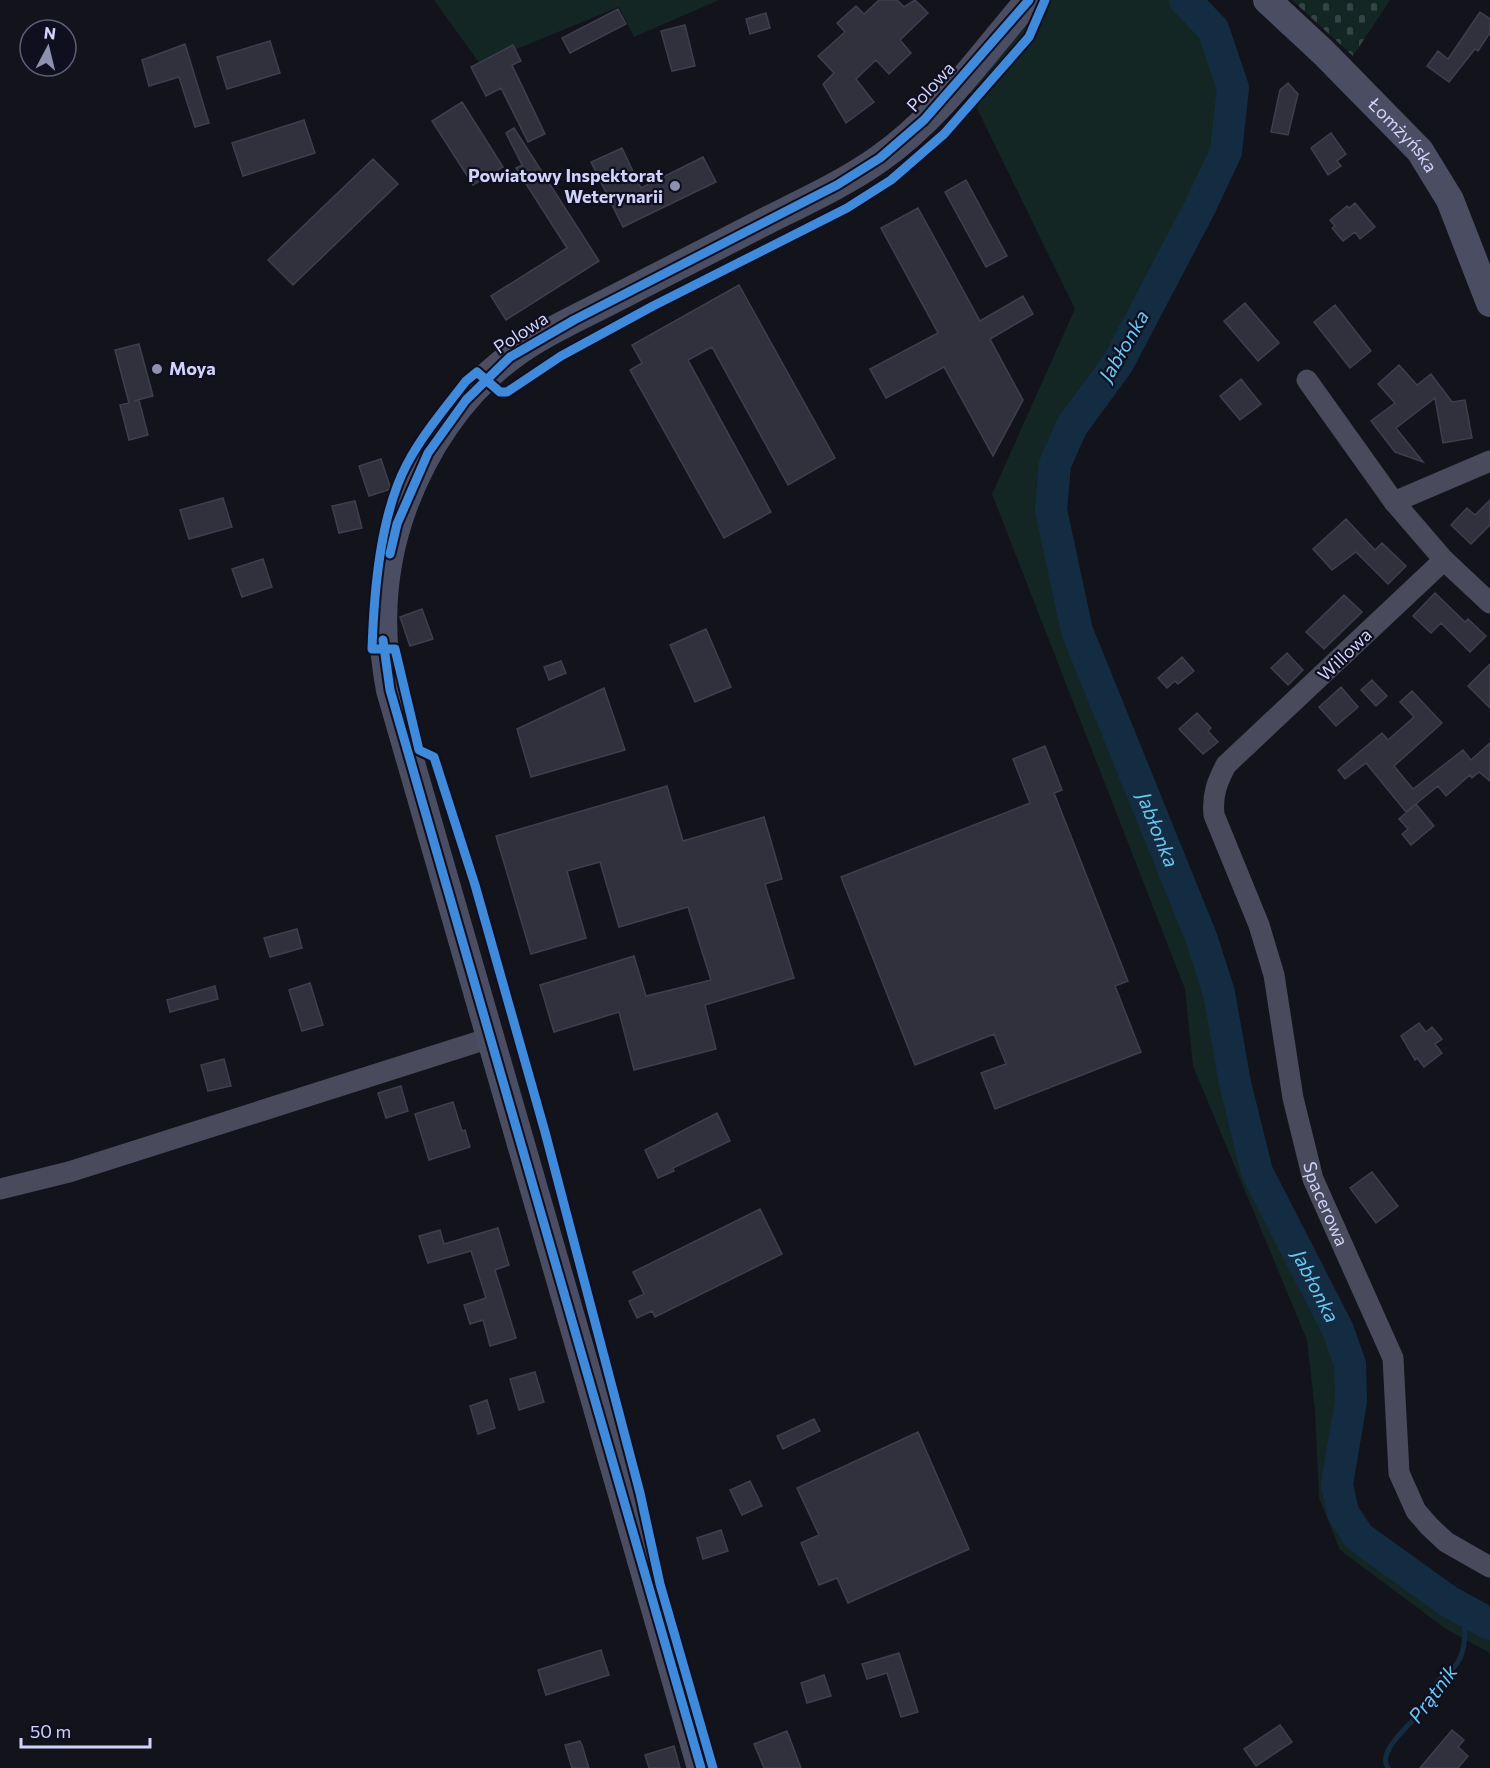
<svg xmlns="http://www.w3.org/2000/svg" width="1490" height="1768" viewBox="0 0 1490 1768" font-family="Commissioner,sans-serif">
  <defs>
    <pattern id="cemetery-stones" width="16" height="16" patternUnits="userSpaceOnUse" patternTransform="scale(1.5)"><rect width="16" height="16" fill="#132624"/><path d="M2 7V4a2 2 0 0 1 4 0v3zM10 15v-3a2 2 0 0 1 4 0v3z" fill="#344545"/></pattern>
  </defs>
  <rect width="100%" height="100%" fill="#13131c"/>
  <path fill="#132624" d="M 434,0 L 719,0 L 634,37 L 619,7 L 480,64 Z
    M 1045,0 L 1170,0 L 1190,18 L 1222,87 L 1217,131 L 1198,189 L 1102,363 L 1047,444 L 1039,493 L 1055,590 L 1205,976 L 1216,1017 L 1224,1093 L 1247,1171 L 1333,1352 L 1341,1398 L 1329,1487 L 1336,1513 L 1352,1537 L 1446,1612 L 1490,1635 L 1490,1653 L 1446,1629 L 1340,1550 L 1319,1498 L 1315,1411 L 1307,1340 L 1193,1066 L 1185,989 L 992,494 L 1075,309 L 968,90 Z"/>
  <path fill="url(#cemetery-stones)" d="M 1292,0 L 1390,0 L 1353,56 Z"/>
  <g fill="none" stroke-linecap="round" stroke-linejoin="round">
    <path stroke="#142c41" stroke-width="5" d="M 1388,1768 C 1374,1749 1423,1715 1433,1698 C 1435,1692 1434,1686 1438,1681 C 1444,1673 1454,1670 1458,1662 C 1467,1646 1465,1628 1464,1611"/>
    <path stroke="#142c41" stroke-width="32" id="s1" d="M 1185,0 L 1213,29 L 1233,88 L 1226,152 L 1199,209 L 1118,363 L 1072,426 L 1055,464 L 1051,510 L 1077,631 L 1201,937 L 1219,993 L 1235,1083 L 1257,1172 L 1338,1330 L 1350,1364 L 1351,1401 L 1337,1484 L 1343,1513 L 1359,1537 L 1448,1601 L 1490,1624"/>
  </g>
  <path fill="#31313e" stroke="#3e3e4f" stroke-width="1.5" d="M 879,0 L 897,0 L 904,7 L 915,0 L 928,13 L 900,40 L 911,53 L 889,74 L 876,60 L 856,79 L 874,102 L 846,123 L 823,84 L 834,73 L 818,56 L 845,32 L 837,23 L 856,6 L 864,14 Z
    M 618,9 L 626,24 L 570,53 L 562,38 Z
    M 1480,12 L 1490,19 L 1490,33 L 1478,51 L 1475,49 L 1449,82 L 1427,66 L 1438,51 L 1448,59 Z
    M 766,13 L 770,28 L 750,34 L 746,19 Z
    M 685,25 L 695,66 L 672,71 L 661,31 Z
    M 270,41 L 280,73 L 227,89 L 217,57 Z
    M 185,44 L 209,123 L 195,127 L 179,77 L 149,86 L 142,60 Z
    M 513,45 L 521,61 L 512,65 L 545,134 L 528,142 L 501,88 L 486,96 L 471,67 Z
    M 1288,83 L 1298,94 L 1288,135 L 1271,132 L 1280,90 Z
    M 462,102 L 503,167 L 473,185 L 432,121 Z
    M 304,120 L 315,153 L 243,176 L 232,143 Z
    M 514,128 L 599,261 L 506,320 L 491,296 L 567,248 L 516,168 L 522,165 L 506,133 Z
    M 1331,133 L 1346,154 L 1337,161 L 1341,166 L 1328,175 L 1311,148 Z
    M 622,148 L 641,188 L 703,157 L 716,182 L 623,227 L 591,162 Z
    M 373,159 L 398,184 L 293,285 L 268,260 Z
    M 966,180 L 1007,256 L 986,267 L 945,192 Z
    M 1355,203 L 1375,227 L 1360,239 L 1355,232 L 1343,241 L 1332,228 L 1335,226 L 1330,220 L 1347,206 L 1349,208 Z
    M 918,208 L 980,321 L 1023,296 L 1033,314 L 990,339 L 1023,400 L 993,456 L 944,367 L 886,398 L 870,369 L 938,333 L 881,228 Z
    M 739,285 L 835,458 L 788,485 L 712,347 L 688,360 L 771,512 L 724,538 L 630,370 L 642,363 L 632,345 Z
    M 1245,303 L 1279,343 L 1258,361 L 1224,321 Z
    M 1335,305 L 1371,351 L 1350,368 L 1314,322 Z
    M 139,344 L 153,396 L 134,401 L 139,400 L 148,435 L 129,440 L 120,405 L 129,403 L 115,350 Z
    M 1399,365 L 1417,385 L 1431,374 L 1452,402 L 1465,400 L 1472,438 L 1443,443 L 1435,398 L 1396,428 L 1423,462 L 1395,452 L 1371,421 L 1395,403 L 1378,384 Z
    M 1241,379 L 1261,404 L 1240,420 L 1220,396 Z
    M 381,459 L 391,489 L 369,496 L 359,466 Z
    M 223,498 L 232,527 L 189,539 L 180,510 Z
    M 1490,500 L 1490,525 L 1471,544 L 1451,525 L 1467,508 L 1475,515 Z
    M 355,501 L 362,528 L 339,533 L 332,506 Z
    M 1346,519 L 1375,550 L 1382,543 L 1406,566 L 1388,584 L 1356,552 L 1332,570 L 1313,549 Z
    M 263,559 L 272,587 L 242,597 L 232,569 Z
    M 1435,593 L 1465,622 L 1468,619 L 1486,636 L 1470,652 L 1441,623 L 1431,633 L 1413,616 Z
    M 1344,595 L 1362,612 L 1324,649 L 1306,632 Z
    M 422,609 L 433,639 L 410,646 L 400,617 Z
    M 706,629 L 731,687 L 695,702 L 670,645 Z
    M 1287,653 L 1303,670 L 1288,685 L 1271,668 Z
    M 1182,657 L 1194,671 L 1178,684 L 1175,681 L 1167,688 L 1158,678 Z
    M 561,661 L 566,673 L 549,680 L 544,667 Z
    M 1490,664 L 1490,708 L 1468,686 Z
    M 1372,680 L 1387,696 L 1376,706 L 1361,690 Z
    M 1341,687 L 1358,707 L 1336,726 L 1319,707 Z
    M 604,688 L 625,750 L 531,777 L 517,729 Z
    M 1412,691 L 1442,723 L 1394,766 L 1413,789 L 1463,750 L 1471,760 L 1490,743 L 1490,781 L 1479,772 L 1472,778 L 1470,775 L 1446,796 L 1438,786 L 1406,812 L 1366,763 L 1345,779 L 1338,770 L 1382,733 L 1388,740 L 1414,717 L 1400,702 Z
    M 1197,713 L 1211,728 L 1208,731 L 1218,742 L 1203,754 L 1179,729 Z
    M 1045,746 L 1062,790 L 1054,793 L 1128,981 L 1115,986 L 1141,1052 L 995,1109 L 981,1073 L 1006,1064 L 994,1034 L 915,1065 L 841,877 L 1030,803 L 1013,759 Z
    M 667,786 L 683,841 L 764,817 L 782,879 L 765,884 L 794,978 L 705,1005 L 716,1049 L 634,1070 L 619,1012 L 554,1032 L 540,985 L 634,956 L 646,996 L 711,980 L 688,907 L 619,927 L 600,862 L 567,871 L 586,938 L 531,954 L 496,836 Z
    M 1416,804 L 1434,826 L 1411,845 L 1402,834 L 1408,829 L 1399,819 Z
    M 297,929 L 302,948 L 270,957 L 264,938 Z
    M 310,983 L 323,1025 L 302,1031 L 289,990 Z
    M 215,986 L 218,999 L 170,1012 L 167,1000 Z
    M 1419,1023 L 1426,1032 L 1432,1027 L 1442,1039 L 1435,1044 L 1442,1053 L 1424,1067 L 1417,1058 L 1415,1060 L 1401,1036 Z
    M 224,1059 L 231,1086 L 208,1091 L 201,1065 Z
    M 401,1086 L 408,1111 L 386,1118 L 378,1093 Z
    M 453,1102 L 462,1131 L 465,1130 L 470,1147 L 429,1160 L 415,1114 Z
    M 717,1113 L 730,1141 L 673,1168 L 674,1171 L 658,1178 L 645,1150 Z
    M 1372,1172 L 1398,1206 L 1376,1223 L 1350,1188 Z
    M 760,1209 L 782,1254 L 655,1317 L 652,1311 L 637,1318 L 629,1301 L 644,1294 L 633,1272 Z
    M 498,1228 L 509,1265 L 495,1270 L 516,1338 L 490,1346 L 483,1320 L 470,1324 L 464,1305 L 486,1298 L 471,1251 L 428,1263 L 419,1236 L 440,1230 L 444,1244 Z
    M 535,1372 L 544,1402 L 519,1410 L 510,1379 Z
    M 487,1400 L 495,1428 L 478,1434 L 470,1406 Z
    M 814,1419 L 820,1431 L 783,1449 L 777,1436 Z
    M 918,1432 L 969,1549 L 848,1603 L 837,1578 L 819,1585 L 801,1543 L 819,1535 L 797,1488 Z
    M 750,1481 L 762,1506 L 742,1515 L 730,1490 Z
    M 721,1530 L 728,1551 L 703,1559 L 697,1538 Z
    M 601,1650 L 609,1675 L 546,1695 L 538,1670 Z
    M 899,1653 L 918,1712 L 901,1717 L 887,1673 L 867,1679 L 862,1664 Z
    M 824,1675 L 831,1696 L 807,1703 L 801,1683 Z
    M 1280,1725 L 1292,1742 L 1256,1766 L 1244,1749 Z
    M 1452,1730 L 1464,1740 L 1458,1747 L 1468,1756 L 1458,1768 L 1420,1768 Z
    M 787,1731 L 801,1768 L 764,1768 L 754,1744 Z
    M 580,1741 L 582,1745 L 589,1768 L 572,1768 L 565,1745 Z
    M 674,1746 L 680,1768 L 649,1768 L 645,1755 Z"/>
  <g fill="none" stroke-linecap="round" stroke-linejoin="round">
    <g stroke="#494a5b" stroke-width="21">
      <path d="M 1307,380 L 1394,502 L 1444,560 L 1490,603"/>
      <path d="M 1394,502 L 1490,461"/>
      <path id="s2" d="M 1444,560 L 1226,765 C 1217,782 1212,795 1214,815 L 1259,925 L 1274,975 L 1293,1098 L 1313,1179 L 1393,1358 L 1399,1473 L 1416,1511 L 1429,1526 L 1446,1542 L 1490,1567"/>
      <path d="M 0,1189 L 69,1172 L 490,1038"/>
    </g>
    <g stroke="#4b4e62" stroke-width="28">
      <path id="s3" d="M 1267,0 L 1324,53 L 1420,151 L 1450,200 L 1490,303"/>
      <path d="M 701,1768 L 390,690 C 378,628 382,564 404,505 C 425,449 460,395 509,358 C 539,335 577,318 610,301 C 663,274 716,247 768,220 C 806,201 845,183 879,159 C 938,118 983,54 1029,0"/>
    </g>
    <defs>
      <path id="cycleway" d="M 390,554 L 397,524 L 428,453 L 466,400 L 510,357 L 574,320 L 837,185 L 880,158 L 924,120 L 1029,0
        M 383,640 L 390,690 L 701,1768
        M 713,1768 L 660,1584 L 640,1493 L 545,1132 L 475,885 L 434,757 L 419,750 L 395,649 L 372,649 C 374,592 380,515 407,464 C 423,434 446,407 466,381 L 477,372 L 500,392 L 507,392 L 561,356 L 653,306 L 847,208 L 891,180 L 944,134 L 1029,37 L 1045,0"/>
    </defs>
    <use href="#cycleway" stroke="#0f0f20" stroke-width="13"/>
    <use href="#cycleway" stroke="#408adc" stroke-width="9"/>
  </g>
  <g fill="#8f90ad" stroke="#0f0f20" stroke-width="2">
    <circle cx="675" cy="186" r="6"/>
    <circle cx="157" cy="369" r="6"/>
  </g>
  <g text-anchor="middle" stroke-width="4.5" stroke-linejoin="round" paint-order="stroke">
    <g font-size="18" fill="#d2d3fb" stroke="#0f0f20">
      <text transform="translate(931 87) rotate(-47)" y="6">Polowa</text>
      <text dy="6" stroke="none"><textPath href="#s3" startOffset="192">Łomżyńska</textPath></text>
      <text transform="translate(521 333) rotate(-33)" y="6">Polowa</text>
      <text transform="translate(1345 655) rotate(-44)" y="6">Willowa</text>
      <text dy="6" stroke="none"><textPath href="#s2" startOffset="758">Spacerowa</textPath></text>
    </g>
    <g font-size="18" font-weight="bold" fill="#d2d3fb" stroke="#0f0f20" text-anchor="end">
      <text x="663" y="182">Powiatowy Inspektorat<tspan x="663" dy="21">Weterynarii</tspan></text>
      <text x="169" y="375" text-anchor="start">Moya</text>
    </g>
    <g font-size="20" font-style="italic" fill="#6ac6f1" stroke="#0f0f20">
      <text transform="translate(1124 346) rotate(-60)" y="7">Jabłonka</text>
      <text dy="7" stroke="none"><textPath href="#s1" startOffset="908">Jabłonka</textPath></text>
      <text dy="7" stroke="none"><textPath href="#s1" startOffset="1394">Jabłonka</textPath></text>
      <text transform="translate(1433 1694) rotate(-53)" y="7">Prątnik</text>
    </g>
  </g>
  <g transform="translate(48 48) rotate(7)"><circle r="28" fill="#0f0f20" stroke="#5d5d78" stroke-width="1.5"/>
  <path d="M0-4.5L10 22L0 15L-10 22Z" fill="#8f90ad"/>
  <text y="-9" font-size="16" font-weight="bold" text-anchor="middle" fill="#d2d3fb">N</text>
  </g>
  <path d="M21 1738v9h129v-9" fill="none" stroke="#d2d3fb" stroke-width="3"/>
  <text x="30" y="1738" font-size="18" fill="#d2d3fb" stroke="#0f0f20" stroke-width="4.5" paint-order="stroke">50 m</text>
</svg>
